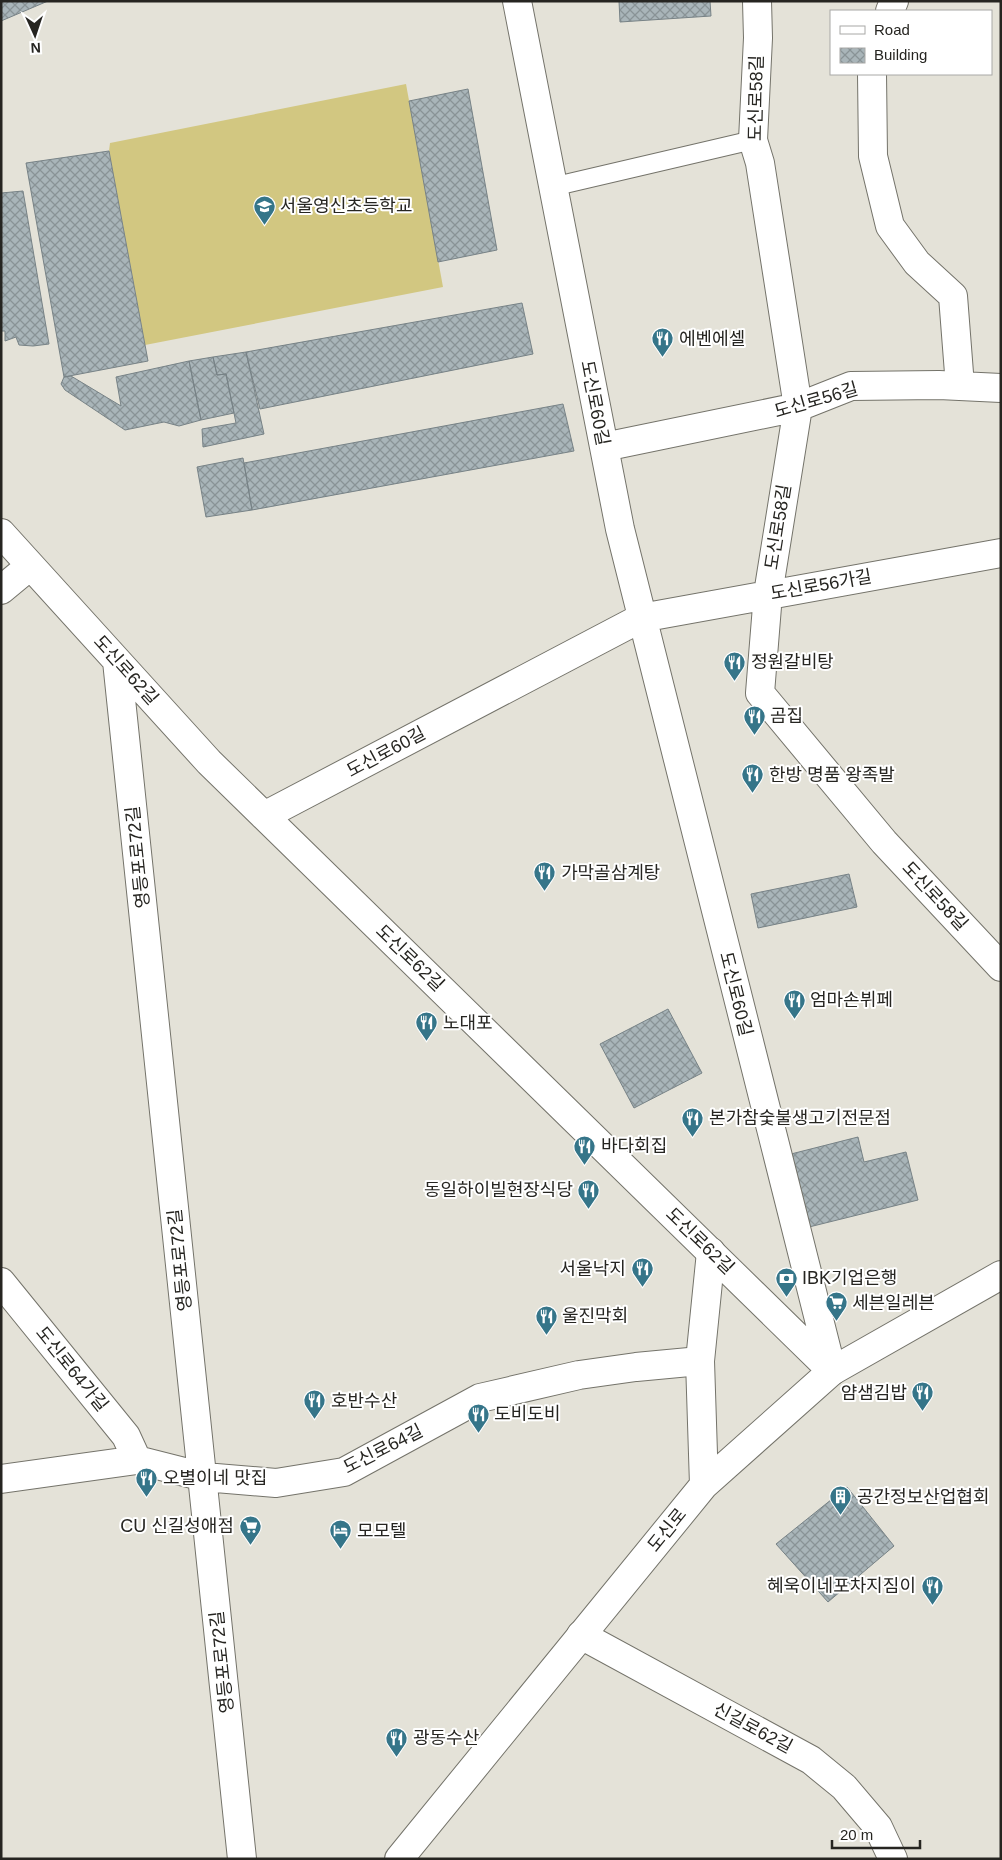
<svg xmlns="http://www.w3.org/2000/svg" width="1002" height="1860" viewBox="0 0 1002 1860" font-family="Helvetica,'Noto Sans KR',sans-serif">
  <defs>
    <pattern id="building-cross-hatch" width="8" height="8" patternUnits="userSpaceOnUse" patternTransform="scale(1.25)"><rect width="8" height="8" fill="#a9b5b9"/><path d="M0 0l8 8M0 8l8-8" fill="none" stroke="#899396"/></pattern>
  </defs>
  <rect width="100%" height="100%" fill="#e4e2d8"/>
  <path fill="#d2c781" d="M 406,84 L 443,287 L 145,345 L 109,151 L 110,143 Z"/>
  <path fill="url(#building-cross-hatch)" stroke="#778286" d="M 1,1 L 48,1 L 1,21 Z
    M 619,1 L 710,1 L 711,16 L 620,22 Z
    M 468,89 L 497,250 L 438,262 L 409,101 Z
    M 109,151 L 148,361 L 64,377 L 26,163 Z
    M 23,191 L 49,344 L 33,346 L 19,345 L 16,337 L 5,341 L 5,331 L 1,331 L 1,193 Z
    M 522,303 L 533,354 L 260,409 L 246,352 Z
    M 246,352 L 264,434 L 203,447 L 202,429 L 236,423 L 226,374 L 217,375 L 213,357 Z
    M 213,357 L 217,375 L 226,374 L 234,413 L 201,420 L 189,361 Z
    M 189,361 L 201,420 L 179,426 L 164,422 L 125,430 L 65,390 L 61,384 L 64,377 L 71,376 L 121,406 L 116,377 Z
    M 563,404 L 574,451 L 252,510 L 244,463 Z
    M 243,458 L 252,510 L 206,517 L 197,467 Z
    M 849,874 L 857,907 L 758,928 L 751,894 Z
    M 668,1009 L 702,1073 L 634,1108 L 600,1044 Z
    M 858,1137 L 864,1162 L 906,1152 L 918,1200 L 809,1227 L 791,1154 Z
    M 847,1487 L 894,1546 L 828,1602 L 776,1544 Z"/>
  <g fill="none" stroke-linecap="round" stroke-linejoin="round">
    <defs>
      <path id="lane" d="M 552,187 L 753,140"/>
      <path id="street" d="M 517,1 L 620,529 L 832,1371
        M 757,1 L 758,38 L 753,140 L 760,163 L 798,407 L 768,594 L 760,693 L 884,842 L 1001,967
        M 890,11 L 894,1
        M 872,74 L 873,156 L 890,226 L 917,263 L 953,296 L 960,386
        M 604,447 L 798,407 L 851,386 L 939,385 L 1001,388
        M 1,533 L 209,762 L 832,1371
        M 1,590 L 30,566
        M 117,661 L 242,1859
        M 264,816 L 641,618 L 1001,553
        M 1,1282 L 126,1436 L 137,1460
        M 1,1479 L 137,1460 L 204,1477 L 276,1483 L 344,1472 L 480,1398 L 579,1375 L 636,1367 L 700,1361
        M 581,1635 L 811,1760 L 844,1787 L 878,1827 L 893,1859"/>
      <path id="secondary" d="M 704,1485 L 700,1361 L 711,1252
        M 399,1859 L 704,1485 L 832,1371 L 1001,1275"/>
    </defs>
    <use href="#lane" stroke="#74736a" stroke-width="20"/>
    <use href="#street" stroke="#74736a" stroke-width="30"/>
    <use href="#secondary" stroke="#74736a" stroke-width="30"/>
    <use href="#lane" stroke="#fff" stroke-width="18"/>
    <use href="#street" stroke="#fff" stroke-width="28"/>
    <use href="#secondary" stroke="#fff" stroke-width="28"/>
  </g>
  <defs>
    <symbol id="school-pin" viewBox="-11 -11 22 30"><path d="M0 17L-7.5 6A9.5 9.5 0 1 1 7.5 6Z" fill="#357589" stroke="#fff"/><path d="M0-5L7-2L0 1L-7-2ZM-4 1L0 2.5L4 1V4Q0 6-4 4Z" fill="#fff"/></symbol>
    <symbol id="restaurant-pin" viewBox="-11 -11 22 30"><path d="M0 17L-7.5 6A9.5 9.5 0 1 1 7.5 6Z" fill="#357589" stroke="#fff"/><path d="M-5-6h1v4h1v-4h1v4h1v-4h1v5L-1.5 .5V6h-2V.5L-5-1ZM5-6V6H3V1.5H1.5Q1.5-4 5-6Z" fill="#fff"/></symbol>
    <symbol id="bank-pin" viewBox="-11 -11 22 30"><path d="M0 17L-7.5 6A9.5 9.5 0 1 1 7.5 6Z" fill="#357589" stroke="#fff"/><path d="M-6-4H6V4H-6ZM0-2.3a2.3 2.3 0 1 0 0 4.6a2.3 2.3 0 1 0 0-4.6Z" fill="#fff"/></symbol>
    <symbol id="supermarket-pin" viewBox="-11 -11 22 30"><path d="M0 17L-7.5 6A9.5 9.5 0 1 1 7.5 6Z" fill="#357589" stroke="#fff"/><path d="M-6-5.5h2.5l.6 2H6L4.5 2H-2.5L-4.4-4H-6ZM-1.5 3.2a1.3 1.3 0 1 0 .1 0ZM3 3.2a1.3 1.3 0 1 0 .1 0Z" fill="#fff"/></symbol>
    <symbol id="building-pin" viewBox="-11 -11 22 30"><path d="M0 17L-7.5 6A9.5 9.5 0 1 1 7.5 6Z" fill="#357589" stroke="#fff"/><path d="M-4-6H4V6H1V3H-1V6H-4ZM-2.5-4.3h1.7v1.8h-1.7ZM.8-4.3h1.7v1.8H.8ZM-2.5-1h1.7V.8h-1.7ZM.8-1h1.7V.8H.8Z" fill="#fff"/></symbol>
    <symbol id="hotel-pin" viewBox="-11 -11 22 30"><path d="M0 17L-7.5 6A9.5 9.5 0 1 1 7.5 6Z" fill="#357589" stroke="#fff"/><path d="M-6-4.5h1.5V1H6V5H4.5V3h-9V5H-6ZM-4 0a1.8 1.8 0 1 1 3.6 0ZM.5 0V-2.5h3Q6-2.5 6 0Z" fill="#fff"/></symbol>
  </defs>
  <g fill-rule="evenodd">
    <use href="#school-pin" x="252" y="194" width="25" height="34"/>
    <use href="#restaurant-pin" x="650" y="326" width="25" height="34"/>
    <use href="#restaurant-pin" x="722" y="650" width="25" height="34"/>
    <use href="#restaurant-pin" x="742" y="704" width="25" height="34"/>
    <use href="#restaurant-pin" x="740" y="762" width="25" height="34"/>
    <use href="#restaurant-pin" x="532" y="860" width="25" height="34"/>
    <use href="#restaurant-pin" x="782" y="988" width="25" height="34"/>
    <use href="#restaurant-pin" x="414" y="1010" width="25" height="34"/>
    <use href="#restaurant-pin" x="680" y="1106" width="25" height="34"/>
    <use href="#restaurant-pin" x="572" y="1134" width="25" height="34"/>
    <use href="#restaurant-pin" x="576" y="1178" width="25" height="34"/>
    <use href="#restaurant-pin" x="630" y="1256" width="25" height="34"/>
    <use href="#bank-pin" x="774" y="1266" width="25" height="34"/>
    <use href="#supermarket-pin" x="824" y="1290" width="25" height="34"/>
    <use href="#restaurant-pin" x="534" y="1304" width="25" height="34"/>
    <use href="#restaurant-pin" x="910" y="1380" width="25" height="34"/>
    <use href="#restaurant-pin" x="302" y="1388" width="25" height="34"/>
    <use href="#restaurant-pin" x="466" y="1402" width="25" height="34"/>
    <use href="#restaurant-pin" x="134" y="1466" width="25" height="34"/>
    <use href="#building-pin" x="828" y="1484" width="25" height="34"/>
    <use href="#supermarket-pin" x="238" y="1514" width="25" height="34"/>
    <use href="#hotel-pin" x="328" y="1518" width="25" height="34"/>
    <use href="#restaurant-pin" x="920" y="1574" width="25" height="34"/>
    <use href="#restaurant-pin" x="384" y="1726" width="25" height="34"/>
  </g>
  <g text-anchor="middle" stroke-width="4" stroke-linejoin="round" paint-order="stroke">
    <g font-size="18" fill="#262521" stroke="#fff">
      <text transform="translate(756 98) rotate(-89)" y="6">도신로58길</text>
      <text transform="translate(816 400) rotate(-16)" y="6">도신로56길</text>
      <text transform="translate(595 403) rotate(79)" y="6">도신로60길</text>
      <text transform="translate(778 527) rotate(-81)" y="6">도신로58길</text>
      <text transform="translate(821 585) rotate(-10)" y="6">도신로56가길</text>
      <text transform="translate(126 670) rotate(48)" y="6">도신로62길</text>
      <text transform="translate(386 752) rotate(-28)" y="6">도신로60길</text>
      <text transform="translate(138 857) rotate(-96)" y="6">영등포로72길</text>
      <text transform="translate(935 896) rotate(47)" y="6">도신로58길</text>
      <text transform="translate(410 958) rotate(44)" y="6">도신로62길</text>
      <text transform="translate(736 994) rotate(76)" y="6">도신로60길</text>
      <text transform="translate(700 1241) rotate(44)" y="6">도신로62길</text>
      <text transform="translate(180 1260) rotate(-96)" y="6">영등포로72길</text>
      <text transform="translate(72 1369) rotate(51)" y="6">도신로64가길</text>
      <text transform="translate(383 1449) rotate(-27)" y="6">도신로64길</text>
      <text transform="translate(667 1530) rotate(-51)" y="6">도신로</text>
      <text transform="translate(222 1662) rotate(-96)" y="6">영등포로72길</text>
      <text transform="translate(753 1728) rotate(28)" y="6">신길로62길</text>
    </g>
    <g font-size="18" fill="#262521" stroke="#fff" text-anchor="start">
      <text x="280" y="212">서울영신초등학교</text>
      <text x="679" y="345">에벤에셀</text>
      <text x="751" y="668">정원갈비탕</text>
      <text x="770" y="722">곰집</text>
      <text x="769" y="781">한방 명품 왕족발</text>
      <text x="561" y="879">가막골삼계탕</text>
      <text x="810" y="1006">엄마손뷔페</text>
      <text x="443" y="1029">노대포</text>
      <text x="709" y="1124">본가참숯불생고기전문점</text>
      <text x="601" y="1152">바다회집</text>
      <text x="573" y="1196" text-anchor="end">동일하이빌현장식당</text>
      <text x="626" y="1275" text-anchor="end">서울낙지</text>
      <text x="802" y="1284">IBK기업은행</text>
      <text x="852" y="1309">세븐일레븐</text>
      <text x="562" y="1322">울진막회</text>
      <text x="907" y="1399" text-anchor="end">얌샘김밥</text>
      <text x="331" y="1407">호반수산</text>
      <text x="494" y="1420">도비도비</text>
      <text x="163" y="1484">오별이네 맛집</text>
      <text x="857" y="1503">공간정보산업협회</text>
      <text x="234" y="1532" text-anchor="end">CU 신길성애점</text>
      <text x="357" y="1537">모모텔</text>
      <text x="916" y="1592" text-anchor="end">혜욱이네포차지짐이</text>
      <text x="413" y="1744">광동수산</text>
    </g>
  </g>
  <rect width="1002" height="1860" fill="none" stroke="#262521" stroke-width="5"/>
  <rect x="830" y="10" width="162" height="65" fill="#ffffff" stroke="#a8a8a6"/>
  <rect x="840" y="26" width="25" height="8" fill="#ffffff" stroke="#a8a8a6"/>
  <text x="874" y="35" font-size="15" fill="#262521">Road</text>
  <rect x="840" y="48" width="25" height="15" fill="url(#building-cross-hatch)" stroke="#a8a8a6"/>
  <text x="874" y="60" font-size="15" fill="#262521">Building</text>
  <g transform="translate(35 35) rotate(177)" stroke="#ffffff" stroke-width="4" paint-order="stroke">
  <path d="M0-4L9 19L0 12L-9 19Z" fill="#262521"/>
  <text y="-8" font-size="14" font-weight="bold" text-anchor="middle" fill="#262521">N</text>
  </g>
  <path d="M832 1840v8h88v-8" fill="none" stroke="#262521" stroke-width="2.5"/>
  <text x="840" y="1840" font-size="15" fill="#262521" stroke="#ffffff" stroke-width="4" paint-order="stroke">20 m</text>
</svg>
